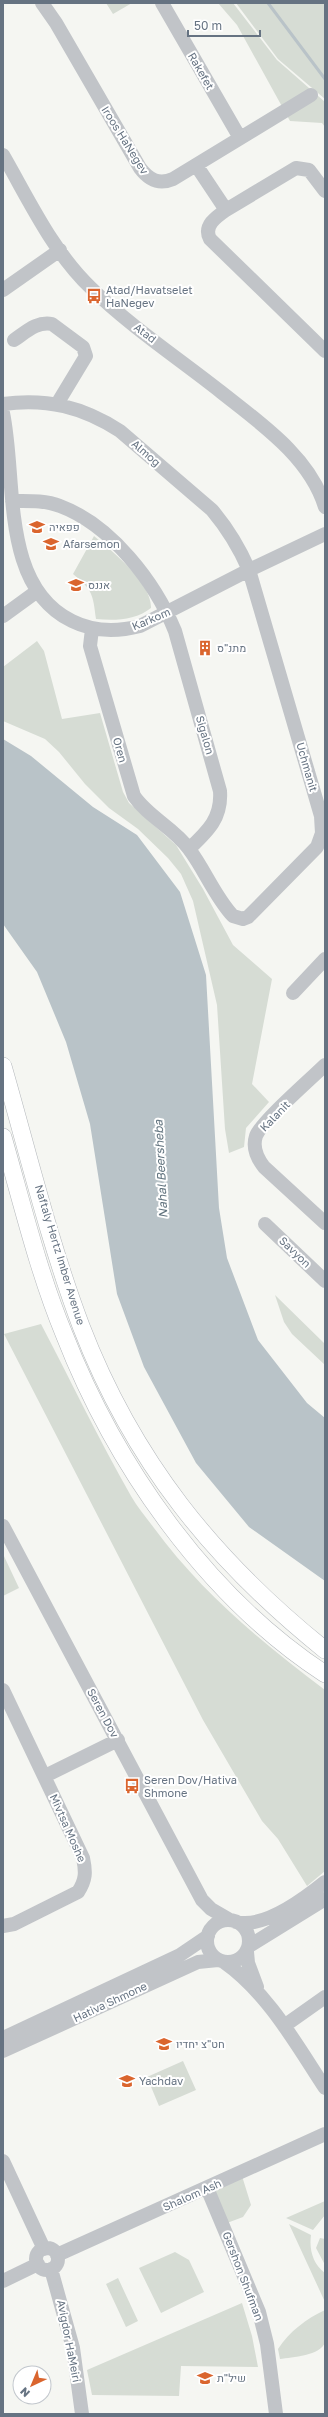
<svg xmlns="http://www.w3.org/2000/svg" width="328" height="2417" viewBox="0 0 328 2417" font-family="'Golos Text',Heebo,sans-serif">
  <rect width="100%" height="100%" fill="#f5f6f2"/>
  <path fill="#d6dcd4" d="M 106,3 L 132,3 L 113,14 Z
    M 218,3 L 233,3 L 277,60 L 325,102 L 325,127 L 322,123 L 290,121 L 237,25 Z
    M 236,3 L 325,3 L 325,99 L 278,59 Z
    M 94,536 C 112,551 152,583 151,608 C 136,620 115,621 96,619 C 93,595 93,590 73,574 Z
    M 37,641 L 44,651 L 62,719 L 100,713 L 123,792 L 129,803 L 176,845 L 203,889 L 233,945 L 272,979 L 252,1084 L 269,1102 L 246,1128 L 244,1147 L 229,1153 L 225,1129 L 217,1005 L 193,901 L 181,874 L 168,858 L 138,829 L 109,808 L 85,784 L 59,752 L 45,739 L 3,721 L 3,667 Z
    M 275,1295 L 325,1344 L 325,1365 L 292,1334 L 284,1322 Z
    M 41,1324 C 71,1381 99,1440 131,1496 C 137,1507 146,1517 154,1528 C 201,1592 262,1643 325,1690 L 325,1871 L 307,1886 L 278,1839 L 262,1821 L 203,1720 L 4,1334 Z
    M 3,1554 L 19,1588 L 3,1596 Z
    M 183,2061 L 196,2090 L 159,2106 L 147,2077 Z
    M 242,2176 L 251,2205 L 243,2217 L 227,2223 L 215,2191 Z
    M 325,2201 L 325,2215 L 313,2230 L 286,2218 Z
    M 289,2224 L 311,2235 C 309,2250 313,2264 325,2273 L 325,2302 Z
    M 320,2238 L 325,2239 L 325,2265 L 316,2248 Z
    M 175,2252 L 189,2260 L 204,2292 L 161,2313 L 139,2268 Z
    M 118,2278 L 138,2321 L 126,2327 L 106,2284 Z
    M 242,2303 L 252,2336 L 258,2367 L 181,2366 L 179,2396 L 92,2395 L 87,2370 Z
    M 325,2310 C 325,2320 327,2333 325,2342 C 321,2356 292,2357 280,2359 L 278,2349 C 290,2331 306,2319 325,2310 Z"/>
  <path fill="#b9c3c8" d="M 3,739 L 31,756 L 93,807 L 137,835 L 180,892 L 206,975 L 219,1208 L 227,1258 L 258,1340 L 307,1403 L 325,1418 L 325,1581 L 249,1527 L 196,1463 L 144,1367 L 117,1294 L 90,1124 L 66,1042 L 37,972 L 3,924 Z"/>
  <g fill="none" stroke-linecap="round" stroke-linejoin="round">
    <path stroke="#b9c3c8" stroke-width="3" d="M 268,3 L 325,79"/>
    <defs>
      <path id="major" d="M 3,1066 C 28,1153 49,1241 81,1326 C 133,1461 213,1560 325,1650
        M 3,1137 C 22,1203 38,1271 64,1334 C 115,1465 206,1596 325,1674"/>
    </defs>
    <use href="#major" stroke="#b4b8bc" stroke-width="18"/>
    <path stroke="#c1c4c8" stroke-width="14" d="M 42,3 L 56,23 L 140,168 C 149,180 159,185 173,179 L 311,95
      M 162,3 L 240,138
      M 3,155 C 29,200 53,252 91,288 C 131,327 178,358 221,392 C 260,423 310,457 325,507
      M 196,165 L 226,210 C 216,217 203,226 210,239 L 325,351
      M 226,210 L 296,168 L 309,170 L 325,191
      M 3,290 L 60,250
      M 14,340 C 26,332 37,321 52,324 L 83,347 L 86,356 L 57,404
      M 3,404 C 47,398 83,407 120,431 L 212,510 C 228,529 239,547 249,570 L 321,816 L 322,833 L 317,847 L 248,917 L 243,919 L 233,916 C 215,897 205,870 189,849 C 174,828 148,817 134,796 L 90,646 L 92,629
      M 3,413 C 17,480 0,586 72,621 C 94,632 117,632 140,626 L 249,570 L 325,534
      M 12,501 C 28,501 45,500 60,506 C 111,525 155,582 175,631 L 220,791 C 222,818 208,831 189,849
      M 3,616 L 36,592
      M 293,993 L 325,959
      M 325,1065 C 311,1079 261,1122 256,1136 C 252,1148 257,1158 264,1167 L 325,1223
      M 265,1224 L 325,1281
      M 3,1526 L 202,1900 L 211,1909 L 230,1920
      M 3,1690 L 83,1858 C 86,1872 86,1880 78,1892 L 14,1924 L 3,1926
      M 45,1776 L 118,1740
      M207 1941a21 21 0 1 1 42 0a21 21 0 1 1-42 0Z
      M 236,1922 C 264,1929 304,1899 325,1882
      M 249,1946 L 325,1899
      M 247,1952 L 248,1963 L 257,1987
      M 224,1962 C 268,1993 296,2044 325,2088
      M 284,2026 L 325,1997
      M 3,2038 L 180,1955 L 208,1936
      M 3,2051 L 198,1962 L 218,1960
      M 3,2161 L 44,2249
      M 207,2188 L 259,2312 L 267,2344 L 276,2414
      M36 2259a11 11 0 1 1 22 0a11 11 0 1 1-22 0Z
      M 57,2255 L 325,2134
      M 51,2269 L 73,2348 L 82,2414
      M 3,2281 L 38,2264"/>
    <use href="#major" stroke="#fff" stroke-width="17"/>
  </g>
  <defs>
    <symbol id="bus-bare" viewBox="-9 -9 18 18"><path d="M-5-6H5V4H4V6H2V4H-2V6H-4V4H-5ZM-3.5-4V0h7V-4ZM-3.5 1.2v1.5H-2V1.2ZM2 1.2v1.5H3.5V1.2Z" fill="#da652e" stroke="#fff" stroke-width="2.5" paint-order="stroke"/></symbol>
    <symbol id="school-bare" viewBox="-9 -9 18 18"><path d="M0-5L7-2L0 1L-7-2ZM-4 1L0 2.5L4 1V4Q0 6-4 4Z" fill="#da652e" stroke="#fff" stroke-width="2.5" paint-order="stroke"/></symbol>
    <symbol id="building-bare" viewBox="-9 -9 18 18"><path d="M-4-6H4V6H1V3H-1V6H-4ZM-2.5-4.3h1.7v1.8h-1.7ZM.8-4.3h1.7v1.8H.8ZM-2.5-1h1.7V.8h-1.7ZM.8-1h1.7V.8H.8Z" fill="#da652e" stroke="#fff" stroke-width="2.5" paint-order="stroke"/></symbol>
  </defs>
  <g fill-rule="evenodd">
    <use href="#bus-bare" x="83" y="285" width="22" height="22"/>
    <use href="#school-bare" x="26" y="516" width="22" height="22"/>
    <use href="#school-bare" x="40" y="533" width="22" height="22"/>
    <use href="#school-bare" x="65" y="574" width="22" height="22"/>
    <use href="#building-bare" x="194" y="637" width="22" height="22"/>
    <use href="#bus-bare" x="121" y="1775" width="22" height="22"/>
    <use href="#school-bare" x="153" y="2033" width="22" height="22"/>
    <use href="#school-bare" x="116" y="2070" width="22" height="22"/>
    <use href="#school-bare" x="194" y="2367" width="22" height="22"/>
  </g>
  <g text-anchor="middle" stroke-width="4" stroke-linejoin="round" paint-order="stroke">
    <g font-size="11" fill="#667382" stroke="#fff">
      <text transform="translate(201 71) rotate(60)" y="4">Rakefet</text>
      <text transform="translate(125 140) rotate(58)" y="4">Iroos HaNegev</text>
      <text transform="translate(145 333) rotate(37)" y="4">Atad</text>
      <text transform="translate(146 453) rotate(41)" y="4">Almog</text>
      <text transform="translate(151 619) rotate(-23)" y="4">Karkom</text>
      <text transform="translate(205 735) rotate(74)" y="4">Sigalon</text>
      <text transform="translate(120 750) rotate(74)" y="4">Oren</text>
      <text transform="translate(307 767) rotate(74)" y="4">Uchmanit</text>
      <text transform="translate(275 1116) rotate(-46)" y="4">Kalanit</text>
      <text transform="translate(295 1252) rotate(44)" y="4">Savyon</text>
      <text transform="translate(60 1255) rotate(73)" y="4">Naftaly Hertz Imber Avenue</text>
      <text transform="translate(103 1713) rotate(62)" y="4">Seren Dov</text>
      <text transform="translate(68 1828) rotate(66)" y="4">Mivtsa Moshe</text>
      <text transform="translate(110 2002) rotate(-25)" y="4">Hativa Shmone</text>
      <text transform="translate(192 2195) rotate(-24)" y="4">Shalom Ash</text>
      <text transform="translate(243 2276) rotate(69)" y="4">Gershon Shufman</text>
      <text transform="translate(69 2341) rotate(79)" y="4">Avigdor HaMeiri</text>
    </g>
    <g font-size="11" fill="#667382" stroke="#fff" text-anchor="start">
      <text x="106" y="294">Atad/Havatselet<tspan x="106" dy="13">HaNegev</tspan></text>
      <text x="49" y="531">פפאיה</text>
      <text x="63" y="548">Afarsemon</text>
      <text x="88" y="589">אננס</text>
      <text x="217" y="652">מתנ"ס</text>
      <text x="144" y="1784">Seren Dov/Hativa<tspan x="144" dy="13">Shmone</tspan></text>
      <text x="176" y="2048">חט"צ יחדיו</text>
      <text x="139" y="2085">Yachdav</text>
      <text x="217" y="2382">שיל"ת</text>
    </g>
    <g font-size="12" font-style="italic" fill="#62747f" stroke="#fff">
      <text transform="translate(161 1169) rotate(-93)" y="4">Nahal Beersheba</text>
    </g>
  </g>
  <rect width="328" height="2417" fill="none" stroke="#667382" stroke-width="8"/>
  <g transform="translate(32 2385) rotate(224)"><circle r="19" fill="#ffffff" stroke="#c2c7cd"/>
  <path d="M0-3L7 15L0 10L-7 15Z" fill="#da652e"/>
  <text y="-6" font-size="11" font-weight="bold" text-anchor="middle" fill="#667382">N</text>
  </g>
  <path d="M188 30v6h72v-6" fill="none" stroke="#667382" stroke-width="2"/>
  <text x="194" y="30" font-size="12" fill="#667382" stroke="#ffffff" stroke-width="3" paint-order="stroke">50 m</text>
</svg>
